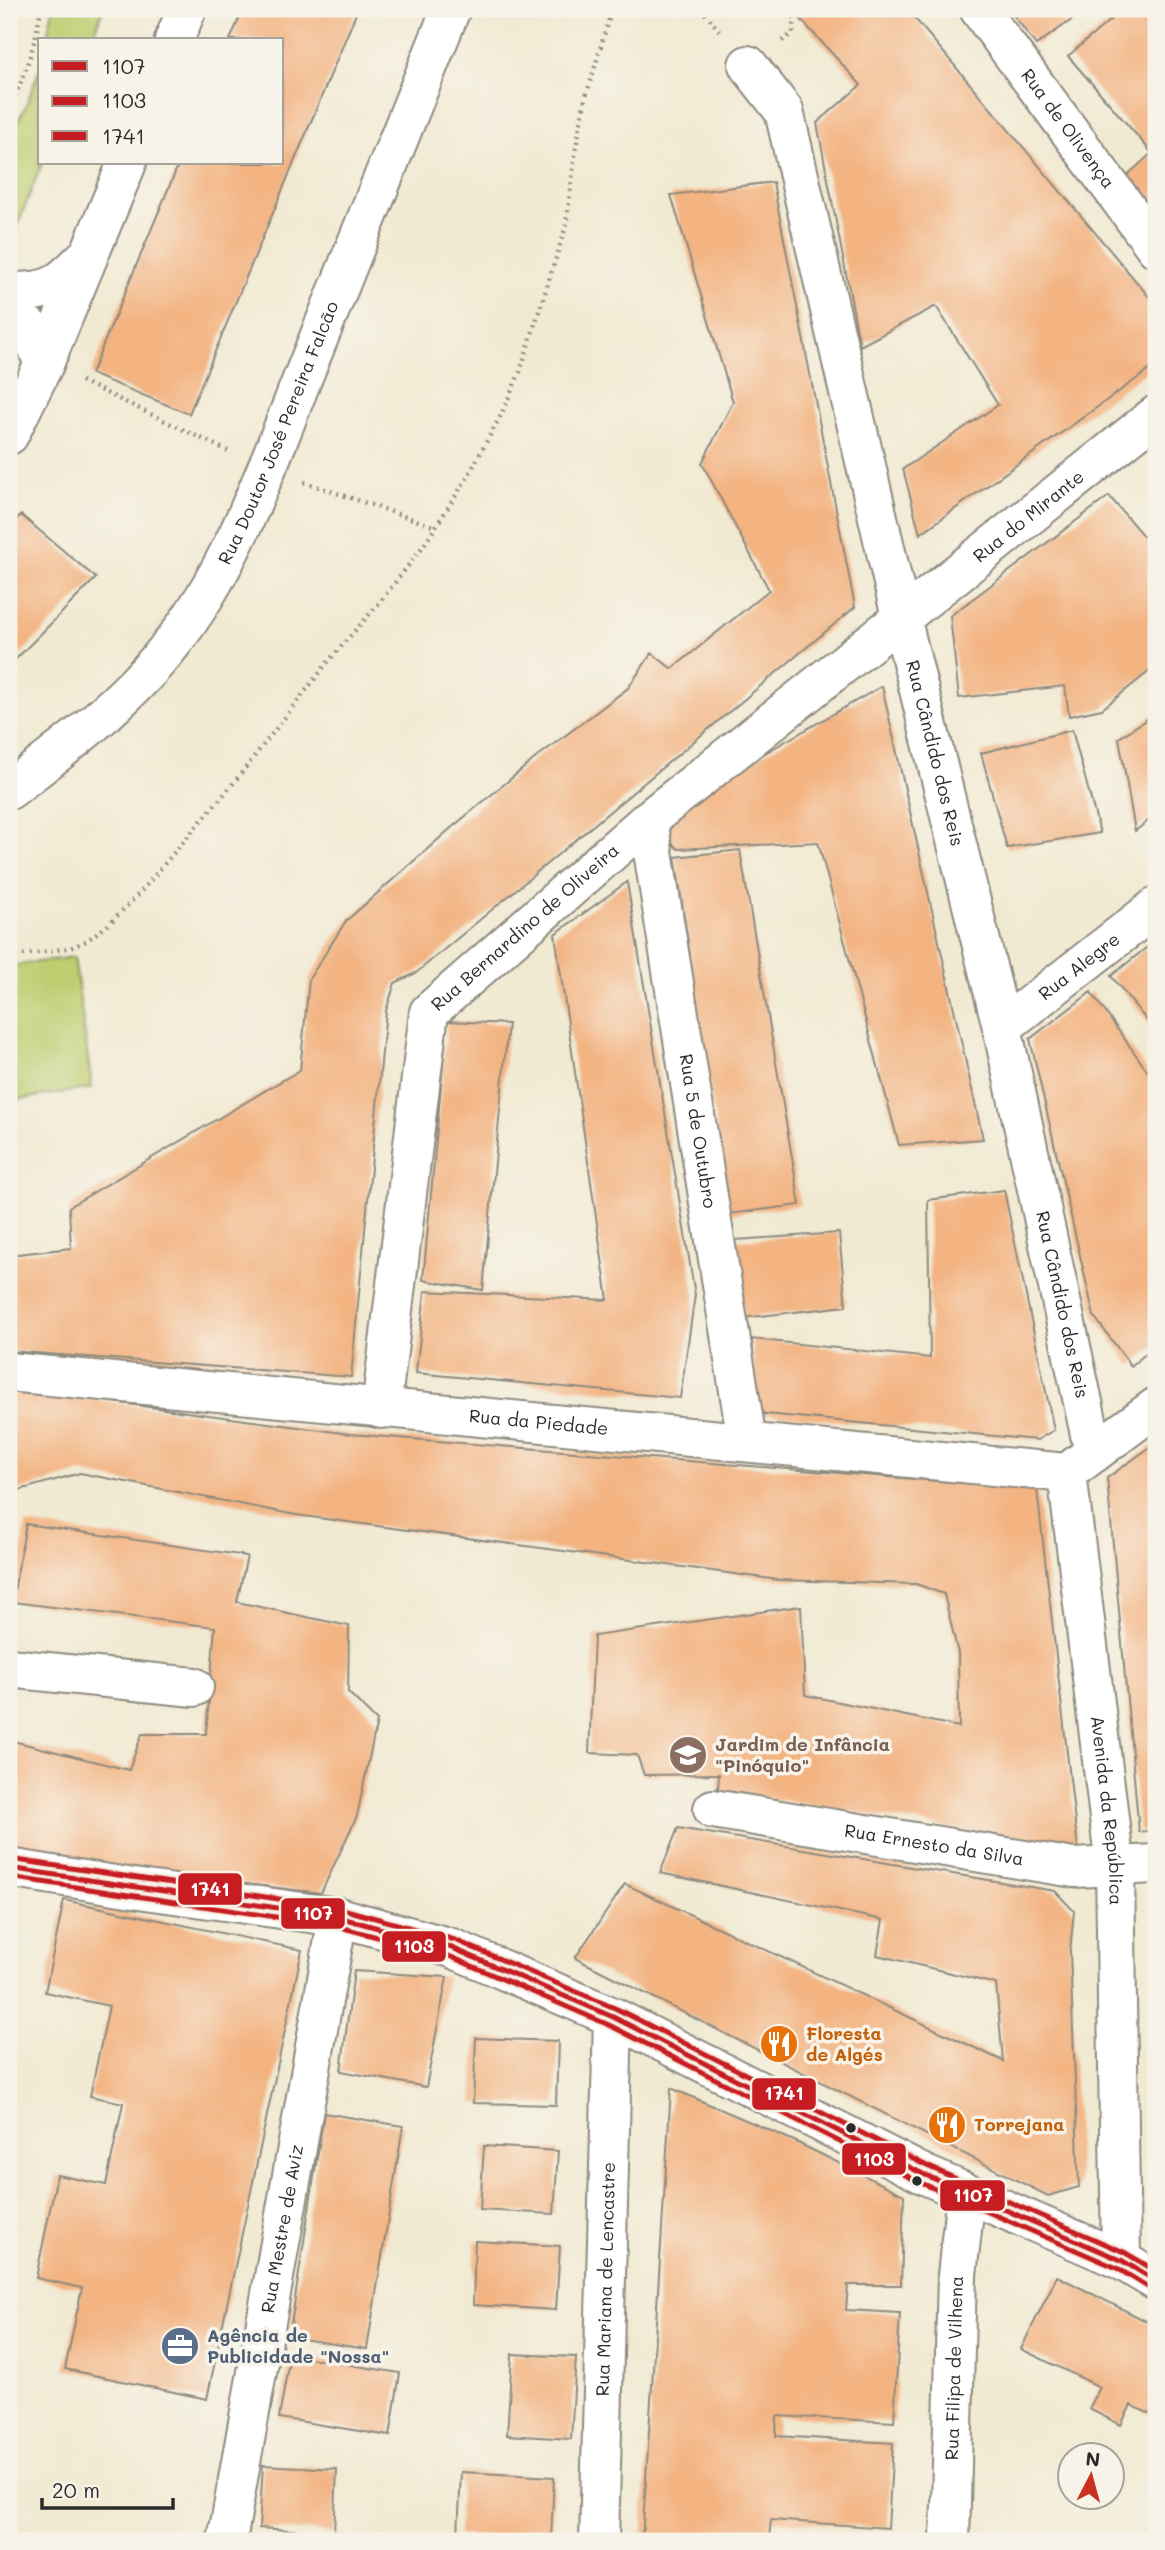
<svg xmlns="http://www.w3.org/2000/svg" width="1165" height="2550" viewBox="0 0 1165 2550" font-family="Mali,sans-serif">
  <rect width="100%" height="100%" fill="#f7f3e8"/>
  <filter id="ink" filterUnits="userSpaceOnUse"><feTurbulence type="fractalNoise" baseFrequency=".0143" numOctaves="2"/><feDisplacementMap in="SourceGraphic" scale="14" xChannelSelector="R" yChannelSelector="G"/><feConvolveMatrix kernelMatrix="1 2 1 2 8 2 1 2 1" color-interpolation-filters="sRGB"/></filter>
  <filter id="wash" filterUnits="userSpaceOnUse"><feTurbulence type="fractalNoise" baseFrequency=".00686" numOctaves="4" result="noise"/><feDisplacementMap in="SourceGraphic" scale="28" xChannelSelector="R" yChannelSelector="G"/><feGaussianBlur stdDeviation="1.57" result="paint"/><feColorMatrix in="noise" values="0 0 0 0 0 0 0 0 0 0 0 0 0 0 0 0 0 1.4 0 .05"/><feComposite in="paint" operator="in"/></filter>
  <g filter="url(#wash)">
    <rect width="100%" height="100%" fill="#f1ead3"/>
    <path fill="#bece71" stroke="#747c4e" stroke-width="2" d="M 53,9 L 103,9 L 91,40 L 46,40 Z
      M 40,68 L 40,163 L 42,163 L 9,247 L 9,136 L 25,108 Z
      M 74,957 L 92,1088 L 9,1101 L 9,966 Z"/>
    <g id="blocks">
      <path fill="#f3b482" d="M 243,9 L 358,9 L 189,414 L 91,374 L 179,163 L 282,163 L 282,40 L 230,40 Z
        M 802,9 L 907,9 L 1156,305 L 1156,365 L 920,534 L 903,469 L 998,405 L 936,306 L 860,346 L 817,123 L 861,85 L 795,13 Z
        M 1009,9 L 1087,9 L 1036,45 Z
        M 1123,9 L 1156,9 L 1156,221 L 1122,180 L 1152,153 L 1068,56 Z
        M 773,182 L 855,607 L 416,973 L 395,983 L 386,1011 L 351,1377 L 9,1351 L 9,1255 L 71,1248 L 69,1207 L 300,1070 L 309,979 L 346,921 L 450,829 L 537,757 L 628,688 L 652,653 L 672,669 L 769,590 L 702,463 L 733,402 L 671,195 Z
        M 1109,496 L 1156,551 L 1156,666 L 1102,709 L 1069,716 L 1065,686 L 959,698 L 950,616 Z
        M 21,515 L 96,578 L 9,666 L 9,526 Z
        M 882,686 L 983,1139 L 899,1145 L 818,842 L 678,849 L 648,820 Z
        M 1156,713 L 1156,815 L 1135,831 L 1119,738 Z
        M 1072,730 L 1100,833 L 1007,848 L 981,753 Z
        M 740,850 L 800,1205 L 729,1214 L 675,857 Z
        M 627,882 L 695,1295 L 680,1398 L 416,1373 L 425,1291 L 608,1300 L 555,934 Z
        M 1156,940 L 1156,1032 L 1111,976 Z
        M 1091,992 L 1156,1083 L 1156,1345 L 1131,1366 L 1094,1316 L 1030,1039 Z
        M 447,1021 L 508,1024 L 483,1290 L 423,1280 Z
        M 1004,1190 L 1054,1430 L 1037,1440 L 756,1413 L 752,1339 L 930,1358 L 928,1200 Z
        M 839,1233 L 846,1306 L 743,1318 L 735,1240 Z
        M 9,1388 L 350,1434 L 1037,1489 L 1078,1849 L 718,1790 L 719,1774 L 644,1775 L 637,1755 L 589,1753 L 594,1636 L 801,1606 L 805,1695 L 959,1727 L 958,1653 L 944,1594 L 916,1584 L 779,1580 L 296,1515 L 80,1473 L 9,1493 Z
        M 1156,1443 L 1156,1830 L 1139,1832 L 1107,1478 Z
        M 26,1524 L 247,1556 L 237,1602 L 349,1626 L 348,1692 L 377,1721 L 357,1816 L 321,1893 L 15,1857 L 9,1854 L 9,1740 L 129,1770 L 142,1734 L 206,1734 L 215,1627 L 12,1602 Z
        M 678,1828 L 1055,1891 L 1074,1911 L 1070,1951 L 1079,2187 L 1048,2196 L 575,1958 L 625,1884 L 1003,2061 L 996,1984 L 877,1955 L 883,1920 L 660,1873 Z
        M 64,1900 L 302,1950 L 207,2399 L 65,2369 L 82,2288 L 36,2278 L 57,2175 L 106,2185 L 123,2103 L 90,2096 L 109,2006 L 45,1992 Z
        M 354,1971 L 447,1977 L 426,2087 L 341,2071 Z
        M 476,2038 L 558,2041 L 556,2105 L 473,2103 Z
        M 671,2088 L 792,2140 L 904,2195 L 901,2285 L 848,2285 L 846,2310 L 900,2313 L 894,2422 L 777,2416 L 776,2436 L 893,2443 L 888,2528 L 771,2520 L 769,2539 L 778,2539 L 778,2541 L 642,2541 Z
        M 324,2113 L 403,2126 L 367,2349 L 289,2337 Z
        M 484,2146 L 558,2151 L 554,2214 L 480,2210 Z
        M 475,2241 L 560,2246 L 556,2310 L 473,2305 Z
        M 1057,2276 L 1156,2326 L 1156,2417 L 1131,2405 L 1121,2425 L 1089,2409 L 1100,2387 L 1021,2349 Z
        M 512,2354 L 576,2357 L 571,2439 L 507,2435 Z
        M 290,2355 L 400,2373 L 390,2436 L 279,2418 Z
        M 263,2465 L 337,2469 L 334,2533 L 259,2528 Z
        M 461,2472 L 554,2477 L 551,2540 L 458,2535 Z"/>
    </g>
  </g>
  <g filter="url(#ink)">
    <use href="#blocks" fill-opacity="0" stroke="#8e8a7f" stroke-width="2"/>
    <g fill="none" stroke-linecap="round" stroke-linejoin="round">
      <defs>
        <g id="minor">
          <path id="s1" d="M 979,9 L 1156,248"/>
          <path d="M 174,40 L 187,9"/>
          <path id="s2" d="M 748,65 L 784,111 L 901,617 L 1002,1027 L 1094,1453"/>
          <path d="M 9,292 C 53,292 55,287 86,257"/>
          <path d="M 9,314 L 28,326 L 44,364"/>
          <path d="M 9,435 L 44,364 L 127,163"/>
          <path id="s3" d="M 9,790 C 66,747 125,702 170,646 C 232,570 269,462 305,372 C 354,251 403,130 451,9"/>
          <path id="s4" d="M 648,820 L 747,1441"/>
          <path id="s5" d="M 1002,1027 L 1156,907"/>
          <path id="s6" d="M 9,1372 L 1067,1473"/>
          <path id="s7" d="M 381,1409 L 429,1012 L 648,820 L 1156,415"/>
          <path d="M 1076,1466 L 1156,1407"/>
          <path id="s8" d="M 1067,1473 L 1115,1867 L 1121,2260"/>
          <path d="M 9,1668 L 194,1687"/>
          <path id="s9" d="M 713,1809 L 1074,1868 L 1156,1864"/>
          <path d="M 9,1868 L 146,1890 L 338,1917 L 452,1948 L 613,2017 L 923,2174 L 1121,2260 L 1156,2281"/>
          <path id="s10" d="M 227,2541 L 338,1917"/>
          <path id="s11" d="M 599,2541 L 613,2017"/>
          <path id="s12" d="M 950,2541 L 957,2275 L 966,2194"/>
        </g>
      </defs>
      <use href="#minor" stroke="#8e8a7f" stroke-width="42"/>
      <path stroke="#8e8a7f" stroke-width="4.5" stroke-dasharray="2 5" stroke-linecap="butt" d="M 692,9 L 704,12 L 722,34
        M 782,41 L 793,33 L 794,9
        M 9,109 C 25,76 35,45 41,9
        M 81,381 L 228,451
        M 304,482 L 436,527
        M 9,957 L 70,948 L 86,941 L 108,925 L 137,896 L 232,785 L 332,657 L 380,602 L 424,545 L 467,478 L 501,415 L 520,372 L 566,226 L 576,147 L 585,100 L 612,9"/>
      <use href="#minor" stroke="#fff" stroke-width="38"/>
      <defs>
        <path id="bus-1" d="M 9,1868 L 338,1917 L 452,1948 L 613,2017 L 923,2174 L 1121,2260 L 1156,2281"/>
        <path id="bus-2" d="M 9,1877 L 336,1926 L 449,1956 L 609,2025 L 919,2182 L 1117,2268 L 1151,2289"/>
        <path id="bus-3" d="M 10,1859 L 339,1908 L 455,1940 L 617,2009 L 927,2166 L 1124,2252 L 1156,2271"/>
      </defs>
      <use href="#bus-1" stroke="#f7f3e8" stroke-width="10"/>
      <use href="#bus-2" stroke="#f7f3e8" stroke-width="10"/>
      <use href="#bus-3" stroke="#f7f3e8" stroke-width="10"/>
      <use href="#bus-1" stroke="#c61d23" stroke-width="5"/>
      <use href="#bus-2" stroke="#c61d23" stroke-width="5"/>
      <use href="#bus-3" stroke="#c61d23" stroke-width="5"/>
    </g>
  </g>
  <defs>
    <symbol id="school-disc" viewBox="-11 -11 22 22"><circle r="9.5" fill="#8d6e63" stroke="#f7f3e8"/><path d="M0-5L7-2L0 1L-7-2ZM-4 1L0 2.5L4 1V4Q0 6-4 4Z" fill="#fff"/></symbol>
    <symbol id="restaurant-disc" viewBox="-11 -11 22 22"><circle r="9.5" fill="#e8710a" stroke="#f7f3e8"/><path d="M-5-6h1v4h1v-4h1v4h1v-4h1v5L-1.5 .5V6h-2V.5L-5-1ZM5-6V6H3V1.5H1.5Q1.5-4 5-6Z" fill="#fff"/></symbol>
    <symbol id="office-disc" viewBox="-11 -11 22 22"><circle r="9.5" fill="#5c6f8a" stroke="#f7f3e8"/><path d="M-6-3h4V-5.5h4V-3h4V5H-6ZM-1-4.5V-3h2v-1.5ZM-6 0V1H6V0Z" fill="#fff"/></symbol>
  </defs>
  <g fill-rule="evenodd">
    <use href="#school-disc" x="666" y="1733" width="44" height="44"/>
    <use href="#restaurant-disc" x="757" y="2022" width="44" height="44"/>
    <use href="#restaurant-disc" x="925" y="2103" width="44" height="44"/>
    <use href="#office-disc" x="158" y="2324" width="44" height="44"/>
  </g>
  <g fill="#2b2b2b" stroke="#f7f3e8" stroke-width="2.5">
    <circle cx="851" cy="2128" r="6"/>
    <circle cx="917" cy="2181" r="6"/>
  </g>
  <g text-anchor="middle" stroke-width="7" stroke-linejoin="round" paint-order="stroke">
    <g font-size="18" fill="#2b2b2b" stroke="#f7f3e8">
      <text dy="6" stroke="none"><textPath href="#s1" startOffset="149">Rua de Olivença</textPath></text>
      <text dy="6" stroke="none"><textPath href="#s3" startOffset="457">Rua Doutor José Pereira Falcão</textPath></text>
      <text dy="6" stroke="none"><textPath href="#s7" startOffset="1178">Rua do Mirante</textPath></text>
      <text dy="6" stroke="none"><textPath href="#s2" startOffset="718">Rua Cândido dos Reis</textPath></text>
      <text dy="6" stroke="none"><textPath href="#s7" startOffset="528">Rua Bernardino de Oliveira</textPath></text>
      <text dy="6" stroke="none"><textPath href="#s5" startOffset="98">Rua Alegre</textPath></text>
      <text dy="6" stroke="none"><textPath href="#s4" startOffset="315">Rua 5 de Outubro</textPath></text>
      <text dy="6" stroke="none"><textPath href="#s2" startOffset="1284">Rua Cândido dos Reis</textPath></text>
      <text dy="6" stroke="none"><textPath href="#s6" startOffset="532">Rua da Piedade</textPath></text>
      <text dy="6" stroke="none"><textPath href="#s8" startOffset="340">Avenida da República</textPath></text>
      <text dy="6" stroke="none"><textPath href="#s9" startOffset="224">Rua Ernesto da Silva</textPath></text>
      <text dy="6" stroke="none"><textPath href="#s10" startOffset="317">Rua Mestre de Aviz</textPath></text>
      <text dy="6" stroke="none"><textPath href="#s11" startOffset="262">Rua Mariana de Lencastre</textPath></text>
      <text dy="6" stroke="none"><textPath href="#s12" startOffset="173">Rua Filipa de Vilhena</textPath></text>
    </g>
    <g font-size="18" font-weight="bold" fill="#785e54" stroke="#f7f3e8" text-anchor="start">
      <text x="715" y="1751">Jardim de Infância<tspan x="715" dy="21">"Pinóquio"</tspan></text>
    </g>
    <g font-size="18" font-weight="bold" fill="#c56008" stroke="#f7f3e8" text-anchor="start">
      <text x="806" y="2040">Floresta<tspan x="806" dy="21">de Algés</tspan></text>
      <text x="974" y="2131">Torrejana</text>
    </g>
    <g font-size="18" font-weight="bold" fill="#4e5e75" stroke="#f7f3e8" text-anchor="start">
      <text x="207" y="2342">Agência de<tspan x="207" dy="21">Publicidade "Nossa"</tspan></text>
    </g>
  </g>
  <g stroke="#f7f3e8" stroke-width="2.5">
    <rect x="177" y="1872" width="66" height="34" rx="7" fill="#c61d23"/>
    <rect x="280" y="1897" width="66" height="33" rx="7" fill="#c61d23"/>
    <rect x="381" y="1930" width="66" height="33" rx="7" fill="#c61d23"/>
    <rect x="751" y="2077" width="66" height="34" rx="7" fill="#c61d23"/>
    <rect x="841" y="2142" width="66" height="34" rx="7" fill="#c61d23"/>
    <rect x="939" y="2179" width="67" height="33" rx="7" fill="#c61d23"/>
  </g>
  <g font-size="19" text-anchor="middle" font-weight="bold" fill="#fff">
    <text x="210" y="1896">1741</text>
    <text x="313" y="1920">1107</text>
    <text x="414" y="1953">1103</text>
    <text x="784" y="2100">1741</text>
    <text x="874" y="2166">1103</text>
    <text x="973" y="2202">1107</text>
  </g>
  <rect width="1165" height="2550" fill="none" stroke="#f7f3e8" stroke-width="35"/>
  <rect x="38" y="38" width="245" height="126" fill="#f7f3e8" stroke="#a5a39c" stroke-width="2"/>
  <rect x="52" y="61" width="35" height="10" fill="#c61d23" stroke="#a5a39c" stroke-width="2"/>
  <text x="102" y="74" font-size="21" fill="#2b2b2b">1107</text>
  <rect x="52" y="96" width="35" height="10" fill="#c61d23" stroke="#a5a39c" stroke-width="2"/>
  <text x="102" y="108" font-size="21" fill="#2b2b2b">1103</text>
  <rect x="52" y="131" width="35" height="10" fill="#c61d23" stroke="#a5a39c" stroke-width="2"/>
  <text x="102" y="144" font-size="21" fill="#2b2b2b">1741</text>
  <g transform="translate(1091 2476) rotate(6)"><circle r="33" fill="#f7f3e8" stroke="#a5a39c" stroke-width="2"/>
  <path d="M0-5L12 26L0 18L-12 26Z" fill="#c8321e"/>
  <text y="-10" font-size="19" font-weight="bold" text-anchor="middle" fill="#2b2b2b">N</text>
  </g>
  <path d="M42 2498v10h131v-10" fill="none" stroke="#2b2b2b" stroke-width="3.5"/>
  <text x="52" y="2498" font-size="21" fill="#2b2b2b" stroke="#f7f3e8" stroke-width="5" paint-order="stroke">20 m</text>
</svg>
